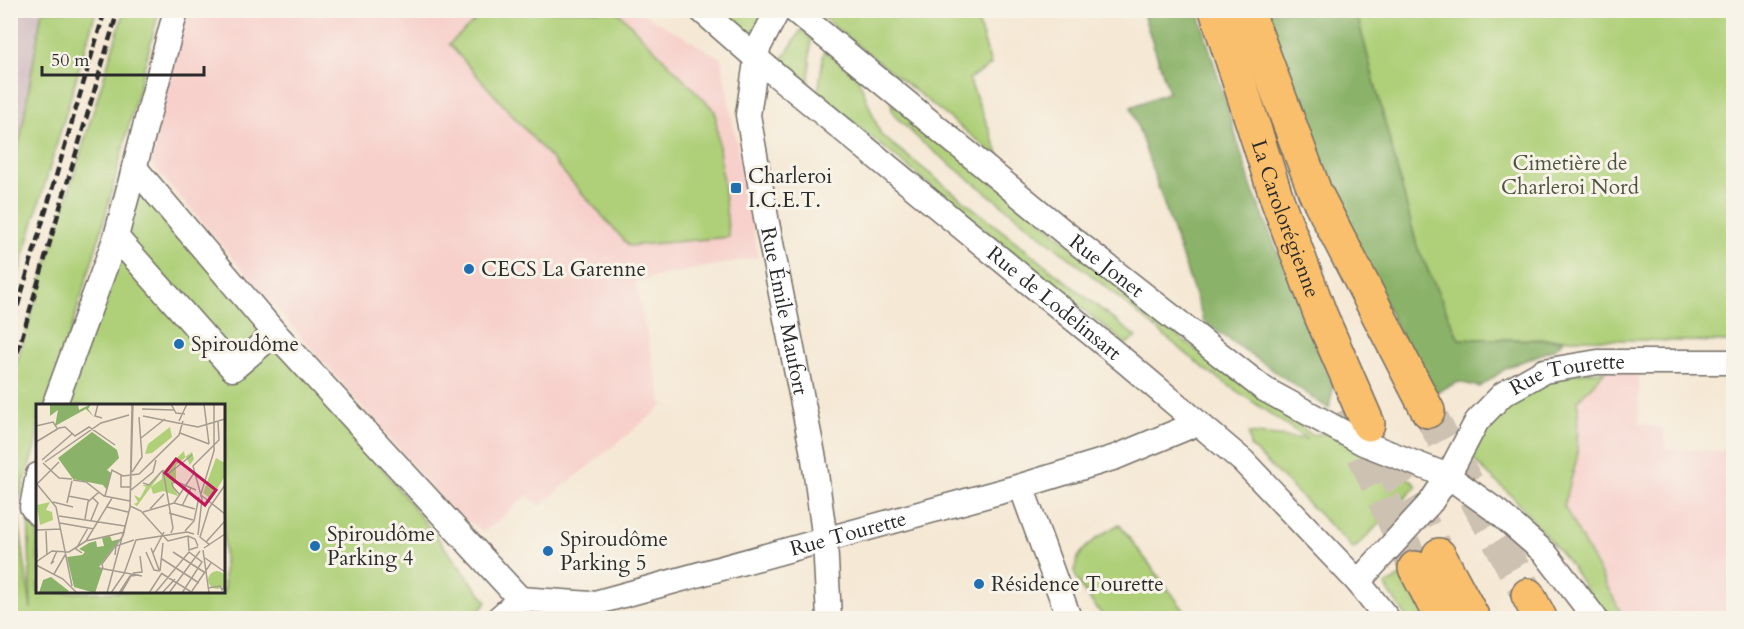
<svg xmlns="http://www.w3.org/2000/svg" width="1744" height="629" viewBox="0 0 1744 629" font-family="Cardo,serif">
  <rect width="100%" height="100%" fill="#f7f3e8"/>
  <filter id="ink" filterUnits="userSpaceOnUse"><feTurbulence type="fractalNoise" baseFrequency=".0167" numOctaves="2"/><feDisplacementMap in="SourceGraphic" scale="12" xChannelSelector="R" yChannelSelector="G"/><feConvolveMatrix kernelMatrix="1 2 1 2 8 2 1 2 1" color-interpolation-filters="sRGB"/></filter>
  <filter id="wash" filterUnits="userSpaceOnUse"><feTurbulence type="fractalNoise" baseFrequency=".008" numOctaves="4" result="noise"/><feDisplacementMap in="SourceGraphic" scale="24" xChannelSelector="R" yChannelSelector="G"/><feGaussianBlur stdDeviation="1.35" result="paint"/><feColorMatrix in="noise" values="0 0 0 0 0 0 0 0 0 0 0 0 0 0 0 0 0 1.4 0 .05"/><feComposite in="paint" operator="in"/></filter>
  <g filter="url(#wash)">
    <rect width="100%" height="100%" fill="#f5e8d4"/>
    <path fill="#f7d0cb" d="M 185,11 L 639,11 L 721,58 L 758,257 L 635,281 L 663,406 L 539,506 L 528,495 L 484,532 L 453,512 L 151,164 L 170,68 Z
      M 1639,362 L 1639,423 L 1663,428 L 1666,448 L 1733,452 L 1733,618 L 1624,618 L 1563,506 L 1577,458 L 1578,400 L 1605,371 Z"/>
    <path fill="#d2bec2" d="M 11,11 L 42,11 L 21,135 L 11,172 Z"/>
    <path fill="#afd079" stroke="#6d7e52" stroke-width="1.5" d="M 42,11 L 96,11 L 11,299 L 11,171 L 21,135 Z
      M 124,11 L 159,11 L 101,232 L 48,405 L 38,406 L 37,440 L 17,506 L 31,609 L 28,506 L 37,472 L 38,592 L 224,592 L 224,406 L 55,405 L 134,167 C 255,309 373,454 487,602 L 473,618 L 11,618 L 11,381 Z
      M 486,11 L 617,11 L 715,111 L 729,237 L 629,246 L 449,44 Z
      M 713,11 L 766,11 L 748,41 Z
      M 815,11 L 975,11 L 991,65 L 969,79 L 1001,159 Z
      M 1356,11 L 1733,11 L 1733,342 L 1583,339 L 1459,339 L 1417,246 Z
      M 801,30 L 811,38 L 809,82 L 782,60 Z
      M 824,50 L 858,78 L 881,135 L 1136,337 L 1126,344 L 818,94 Z
      M 891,103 L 1012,195 L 1168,329 L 1312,435 L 1322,433 L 1374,447 L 1417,486 L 1354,549 L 1250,446 L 1249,433 L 1307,439 L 1206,370 L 1085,270 L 923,143 L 895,116 L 892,110 Z
      M 1605,371 L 1578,400 L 1577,458 L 1564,506 L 1624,618 L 1605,618 L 1569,563 L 1514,498 L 1471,458 L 1491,407 L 1534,377 Z
      M 1119,524 L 1190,618 L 1105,618 C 1096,607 1086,596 1079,584 C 1063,555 1099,537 1119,524 Z
      M 1406,572 L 1430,618 L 1407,618 L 1385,586 Z"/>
    <path fill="#8bb269" stroke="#5b6e4a" stroke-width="1.5" d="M 1142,11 L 1198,11 L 1252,189 L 1333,387 L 1329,409 L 1204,322 L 1131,107 L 1169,92 Z
      M 1263,11 L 1356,11 L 1417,246 L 1459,339 L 1564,340 L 1554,349 L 1508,367 L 1480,387 L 1459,382 L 1429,395 L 1311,149 Z"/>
  </g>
  <g filter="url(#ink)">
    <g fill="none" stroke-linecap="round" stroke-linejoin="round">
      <path stroke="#cdc2b2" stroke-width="33" stroke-dasharray="33 16" stroke-linecap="butt" d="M 1343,410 L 1415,568
        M 1428,411 L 1528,595
        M 1386,457 L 1439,555"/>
      <defs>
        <g id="minor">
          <path id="s1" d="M 701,10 L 757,59 L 1126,362 L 1243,461 L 1358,582 L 1387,618"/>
          <path id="s2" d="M 778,10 L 758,48 L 748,115 L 767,223 L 814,459 L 825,541 L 829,618"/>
          <path id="s3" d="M 794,10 L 1070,237 L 1264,389 L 1363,443 L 1448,476 L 1498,512 L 1545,553 L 1595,618"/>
          <path d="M 134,167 L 275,333 L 520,599"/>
          <path d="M 116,237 L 233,369 L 275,333"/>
          <path d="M 54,406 L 116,237 L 176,10"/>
          <path d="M 38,475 L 32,507 L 38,514"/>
          <path d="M 1021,486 L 1069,618"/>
          <path id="s4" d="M 1358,582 L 1431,502 L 1448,476 L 1477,421 L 1503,394 L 1544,371 L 1598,362 L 1734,362"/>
          <path id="s5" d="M 499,618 L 520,599 L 591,604 L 1021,486 L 1116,457 L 1198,423"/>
        </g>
        <g id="highway">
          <path id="s6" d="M 1216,10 L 1278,202 L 1321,316 L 1368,424"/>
          <path d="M 1247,10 L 1315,192 L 1428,411"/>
          <path d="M 1439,555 L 1473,618"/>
          <path d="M 1415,568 L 1441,618"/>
          <path d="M 1528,595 L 1540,618"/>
        </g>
      </defs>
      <use href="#minor" stroke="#726d66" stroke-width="27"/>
      <use href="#highway" stroke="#726d66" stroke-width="36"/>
      <use href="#minor" stroke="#fff" stroke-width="24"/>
      <use href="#highway" stroke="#f9bf6d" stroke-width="33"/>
      <path stroke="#2b2b2b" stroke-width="4.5" stroke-dasharray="9 4.5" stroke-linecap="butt" d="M 10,332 L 105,10
        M 10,378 L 118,10"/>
    </g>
  </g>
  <g fill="#1f6fb2" stroke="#f7f3e8" stroke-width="2">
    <rect x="730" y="182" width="12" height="12" rx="3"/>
    <circle cx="469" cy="269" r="6"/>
    <circle cx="179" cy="344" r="6"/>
    <circle cx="315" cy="546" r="6"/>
    <circle cx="548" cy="551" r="6"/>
    <circle cx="979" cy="584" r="6"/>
  </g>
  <g text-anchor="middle" stroke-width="6" stroke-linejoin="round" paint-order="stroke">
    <g font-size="21" fill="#4c543e" stroke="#f7f3e8">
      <text x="1570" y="170">Cimetière de<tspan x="1570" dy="24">Charleroi Nord</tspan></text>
    </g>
    <g font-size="21" fill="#2b2b2b" stroke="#f7f3e8" text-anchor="start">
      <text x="748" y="183">Charleroi<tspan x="748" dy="24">I.C.E.T.</tspan></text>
      <text x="481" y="276">CECS La Garenne</text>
      <text x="191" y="351">Spiroudôme</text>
      <text x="327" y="541">Spiroudôme<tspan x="327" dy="24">Parking 4</tspan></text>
      <text x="560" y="546">Spiroudôme<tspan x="560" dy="24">Parking 5</tspan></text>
      <text x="991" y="591">Résidence Tourette</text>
    </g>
    <g font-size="21" fill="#2b2b2b" stroke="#f7f3e8">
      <text dy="7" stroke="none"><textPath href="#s6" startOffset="220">La Carolorégienne</textPath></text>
      <text dy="7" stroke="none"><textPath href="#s3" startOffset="404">Rue Jonet</textPath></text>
      <text dy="7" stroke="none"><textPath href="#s1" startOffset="459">Rue de Lodelinsart</textPath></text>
      <text dy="7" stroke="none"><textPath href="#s2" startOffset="310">Rue Émile Maufort</textPath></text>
      <text dy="7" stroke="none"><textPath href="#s4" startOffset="308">Rue Tourette</textPath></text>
      <text dy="7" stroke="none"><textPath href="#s5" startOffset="366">Rue Tourette</textPath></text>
    </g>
  </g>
  <g transform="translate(36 404)">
    <rect width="189" height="189" fill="#f5e8d4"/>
    <path d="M 134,23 L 136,33 L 116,49 L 109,50 L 112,40 ZM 148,47 L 149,53 L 156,48 L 158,55 L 154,61 L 150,53 L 140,61 L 140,77 L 136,79 L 142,92 L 127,87 L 117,90 L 115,83 L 126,75 L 126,68 L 101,102 L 98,100 L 102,98 L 98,91 L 104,94 L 110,83 L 106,81 L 113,81 ZM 180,54 L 189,59 L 189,72 L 175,95 L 167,89 ZM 14,98 L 10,106 L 16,108 L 17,116 L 4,121 L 1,101 ZM172 176a9 9 0 1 1 18 0a9 9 0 1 1-18 0Z" fill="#afd079"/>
    <path d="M 0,0 L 42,0 L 43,6 L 55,0 L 52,5 L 58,13 L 50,5 L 19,22 L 22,6 L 14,12 L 14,1 ZM 56,28 L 81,46 L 83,54 L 71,66 L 75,69 L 71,86 L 67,81 L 37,75 L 22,54 ZM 74,132 L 76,137 L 84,135 L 63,163 L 67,165 L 59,189 L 38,183 L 31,153 L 46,151 L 49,148 L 43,145 L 53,139 L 60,137 L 61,143 L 68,142 L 66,134 ZM 15,173 L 33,187 L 31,189 L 3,189 L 7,176 Z" fill="#8bb269"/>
    <path fill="none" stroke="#a49c90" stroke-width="1.5" d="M 62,0 L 59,12 L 66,14M 135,0 L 140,9 L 149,10M 168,0 L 173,40M 106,5 L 138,6M 107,12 L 162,23 L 189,15M 143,17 L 151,0M 0,22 L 17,18 L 21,24M 144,29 L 173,40M 105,34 L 129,15M 0,38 L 23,24 L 29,23 L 39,32 L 53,23 L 79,41M 6,56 L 37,29M 9,58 L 65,19 L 93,11M 7,59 L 23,74 L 36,75M 127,66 L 137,124 L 135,129M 96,68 L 106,53 L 103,13M 132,70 L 156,51M 85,71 L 85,83 L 94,83M 37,76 L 50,78 L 68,92 L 94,97M 141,78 L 160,86M 141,78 L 136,79 L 137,83 L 143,90M 0,79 L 20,103 L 36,182M 107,79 L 113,81 L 127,66M 1,80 L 23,58M 95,86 L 117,68 L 120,56M 165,90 L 178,47 L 178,0M 165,91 L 189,110M 32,92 L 53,96M 69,92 L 76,66 L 87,72 L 103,70 L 143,31 L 147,17M 17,98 L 37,103M 31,99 L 36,77M 138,99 L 158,69M 94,102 L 105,107 L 132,137 L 152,132 L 159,135 L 162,142M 146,102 L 155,84M 71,103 L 92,108M 114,105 L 128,90M 107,108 L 138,99 L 159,105M 133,109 L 157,116M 23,112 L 89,122M 49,115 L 52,98 L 63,88M 55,116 L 62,99 L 56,93M 24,119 L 58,125M 0,126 L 25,125M 10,127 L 11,151M 149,127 L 158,117 L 163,93M 162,131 L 166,95 L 157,62 L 183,36 L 182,17M 152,132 L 153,146 L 162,143M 0,136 L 1,154M 50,137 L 76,94M 170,138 L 189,117M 174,141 L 164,133 L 173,104 L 189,81M 115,144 L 123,166M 168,144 L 189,130M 167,146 L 173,189M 110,148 L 118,166 L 124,167M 137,148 L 168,168M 46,149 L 40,145 L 52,124M 117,149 L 128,128M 79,151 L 80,142 L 98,136M 169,154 L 189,168M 126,155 L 163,179M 18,157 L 15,160 L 21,147M 0,158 L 16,147 L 33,148 L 50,137 L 89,128M 0,161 L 27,175 L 41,189M 63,164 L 106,172M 67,165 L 66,160 L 87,132 L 94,103 L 96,0M 124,167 L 127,139M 97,169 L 106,168 L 104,152M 125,169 L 157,189M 18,170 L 29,151M 172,184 L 184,182 L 186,186 L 189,181M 156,187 L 175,159M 71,189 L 94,104 L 97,0M 75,189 L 88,170 L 100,136 L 151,128 L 158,130M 83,189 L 94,172 L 103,171M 85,189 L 96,170M 113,189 L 126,169M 119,189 L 153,148 L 166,158 L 146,189M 126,189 L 139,175M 133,189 L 164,147"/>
    <path fill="#c2185b" fill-opacity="0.15" stroke="#c2185b" stroke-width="3" d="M 140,55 L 180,86 L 169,101 L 129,69 Z"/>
    <rect width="189" height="189" fill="none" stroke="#2b2b2b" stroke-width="3"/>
  </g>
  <rect width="1744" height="629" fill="none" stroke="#f7f3e8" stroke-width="36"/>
  <path d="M42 66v9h162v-9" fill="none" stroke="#2b2b2b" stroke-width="3"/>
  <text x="51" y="66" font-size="18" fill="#2b2b2b" stroke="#f7f3e8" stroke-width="4.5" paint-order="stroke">50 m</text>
</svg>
